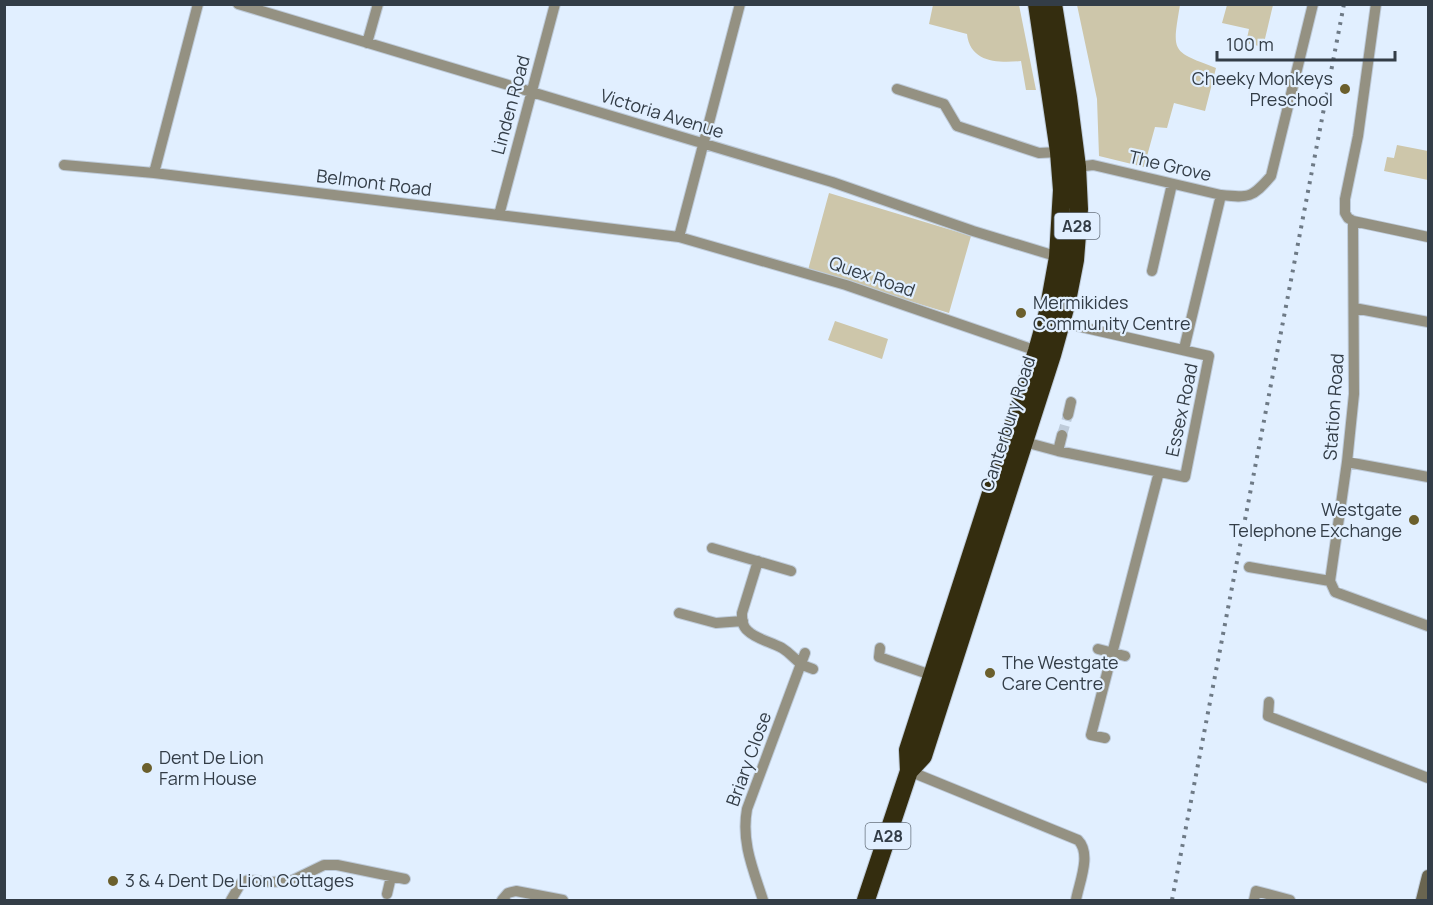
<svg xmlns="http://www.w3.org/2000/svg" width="1433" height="905" viewBox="0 0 1433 905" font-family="Manrope,sans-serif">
  <rect width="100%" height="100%" fill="#e1efff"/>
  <path fill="#cdc6aa" d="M 933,5 L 1019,5 L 1036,90 L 1026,90 L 1021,61 C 999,63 970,63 967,34 L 929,24 Z
    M 1077,5 L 1180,5 C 1172,53 1171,51 1216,68 L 1205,111 L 1174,103 L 1167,128 L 1155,127 L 1144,167 L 1099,156 L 1097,99 Z
    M 1227,5 L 1273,5 L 1263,47 L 1246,43 L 1249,29 L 1222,23 Z
    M 1397,145 L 1428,151 L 1428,180 L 1384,171 L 1387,157 L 1394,158 Z
    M 829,193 L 971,236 L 949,313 L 808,270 Z
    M 835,321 L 888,339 L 882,359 L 828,340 Z"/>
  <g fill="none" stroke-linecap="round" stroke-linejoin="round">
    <path stroke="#becbda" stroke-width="10" stroke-dasharray="10 5" stroke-linecap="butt" d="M 1062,435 L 1068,415"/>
    <defs>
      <path id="street" d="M 238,4 L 832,182 L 973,231 L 1062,258
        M 1376,4 L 1358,136 L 1345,199 L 1345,213 L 1348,218 L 1353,221 L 1428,237
        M 367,43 L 378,4
        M 897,89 L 944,104 L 957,126 L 1039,153 L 1059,152 L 1063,155
        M 64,165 L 154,173 L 679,237 L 846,285 L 1040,352
        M 1075,165 L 1077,167 L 1093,165 L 1221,195 C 1249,198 1252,198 1271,176 L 1313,4
        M 154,173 L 198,4
        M 499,215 L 555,4
        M 1353,221 L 1354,394 L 1347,462 L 1330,581 L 1335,592 L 1428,626
        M 679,237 L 740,4
        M 1152,271 L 1172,184
        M 1354,308 L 1428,322
        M 1184,349 L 1221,195
        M 1068,415 L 1071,402
        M 1021,441 L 1058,451 L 1185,477 L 1209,356 L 1077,326
        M 1058,451 L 1062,435
        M 1347,462 L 1428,477
        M 712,548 L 791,571
        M 758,561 L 742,613 C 742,620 742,626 748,631 C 756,639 771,642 782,648 C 795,656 796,664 813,669
        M 1249,567 L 1330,581
        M 679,613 L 716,623 L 743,621
        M 880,648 L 879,657 L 931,675
        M 1098,649 L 1125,656
        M 1269,702 L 1268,716 L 1428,778
        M 1105,738 L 1091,735 L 1159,472
        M 909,771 L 1078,840 C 1092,854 1079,883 1076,900
        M 387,894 L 391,877
        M 231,900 L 241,883 L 248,880 L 271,882 L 291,881 L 324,865 L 337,865 L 405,879
        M 502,900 L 508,893 L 516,891 L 563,900
        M 763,900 C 753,869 741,842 747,809 L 805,653
        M 1254,900 L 1256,891 L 1290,900"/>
      <path id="secondary" d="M 1422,900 L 1428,876"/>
      <path id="highway" d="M 909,771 L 923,756 L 1052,355 L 1067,301 L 1075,260 L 1079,209 L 1077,167 L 1068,97 L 1053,4
        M 866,900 L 909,771 L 908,750 L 1037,351 L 1048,312 L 1058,257 L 1062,190 L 1059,152 L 1037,4"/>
    </defs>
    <use href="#street" stroke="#becbda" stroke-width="12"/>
    <use href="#secondary" stroke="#becbda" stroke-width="14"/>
    <use href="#highway" stroke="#becbda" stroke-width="20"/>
    <use href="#street" stroke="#949182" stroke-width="10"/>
    <use href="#secondary" stroke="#6a6550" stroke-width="12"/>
    <use href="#highway" stroke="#342d0f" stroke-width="18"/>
    <path stroke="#6e7a86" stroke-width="4" stroke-dasharray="3 6" stroke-linecap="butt" d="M 1172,900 L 1344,4"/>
  </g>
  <g fill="#6b5f2c" stroke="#e1efff" stroke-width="2">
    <circle cx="1345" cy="89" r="6"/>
    <circle cx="1021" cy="313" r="6"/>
    <circle cx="1414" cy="520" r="6"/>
    <circle cx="990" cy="673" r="6"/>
    <circle cx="147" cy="768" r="6"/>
    <circle cx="113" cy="881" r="6"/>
  </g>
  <g text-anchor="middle" stroke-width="4.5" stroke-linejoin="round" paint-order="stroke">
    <g fill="#e1efff" stroke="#67727e" stroke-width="1.5">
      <rect x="1054.5" y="213" width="45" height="26" rx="4.5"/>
      <rect x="865.5" y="823" width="45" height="26" rx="4.5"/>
    </g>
    <g font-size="16" font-weight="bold" fill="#333d47">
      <text x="1077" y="232">A28</text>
      <text x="888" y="842">A28</text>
    </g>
    <g font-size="18" fill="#333d47" stroke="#e1efff" text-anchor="start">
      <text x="1333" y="85" text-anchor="end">Cheeky Monkeys<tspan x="1333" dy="21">Preschool</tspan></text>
      <text x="1033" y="309">Mermikides<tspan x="1033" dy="21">Community Centre</tspan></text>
      <text x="1402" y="516" text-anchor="end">Westgate<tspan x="1402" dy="21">Telephone Exchange</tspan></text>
      <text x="1002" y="669">The Westgate<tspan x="1002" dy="21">Care Centre</tspan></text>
      <text x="159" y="764">Dent De Lion<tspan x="159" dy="21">Farm House</tspan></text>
      <text x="125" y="887">3 &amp; 4 Dent De Lion Cottages</text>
    </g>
    <g font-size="18" fill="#333d47" stroke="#e1efff">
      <text transform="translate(511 105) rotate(-75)" y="6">Linden Road</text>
      <text transform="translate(662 114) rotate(17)" y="6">Victoria Avenue</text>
      <text transform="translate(1170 166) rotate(13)" y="6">The Grove</text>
      <text transform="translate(374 183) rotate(7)" y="6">Belmont Road</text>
      <text transform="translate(872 277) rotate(19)" y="6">Quex Road</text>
      <text transform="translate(1334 407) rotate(-86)" y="6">Station Road</text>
      <text transform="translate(1182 410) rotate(-78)" y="6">Essex Road</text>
      <text transform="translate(1008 424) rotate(-72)" y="6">Canterbury Road</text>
      <text transform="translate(749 759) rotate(-70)" y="6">Briary Close</text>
    </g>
  </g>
  <rect width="1433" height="905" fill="none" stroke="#333d47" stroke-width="12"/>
  <path d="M1217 51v9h178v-9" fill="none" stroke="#333d47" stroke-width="3"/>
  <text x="1226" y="51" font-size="18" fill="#333d47" stroke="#e1efff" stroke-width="4.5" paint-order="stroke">100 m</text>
</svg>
